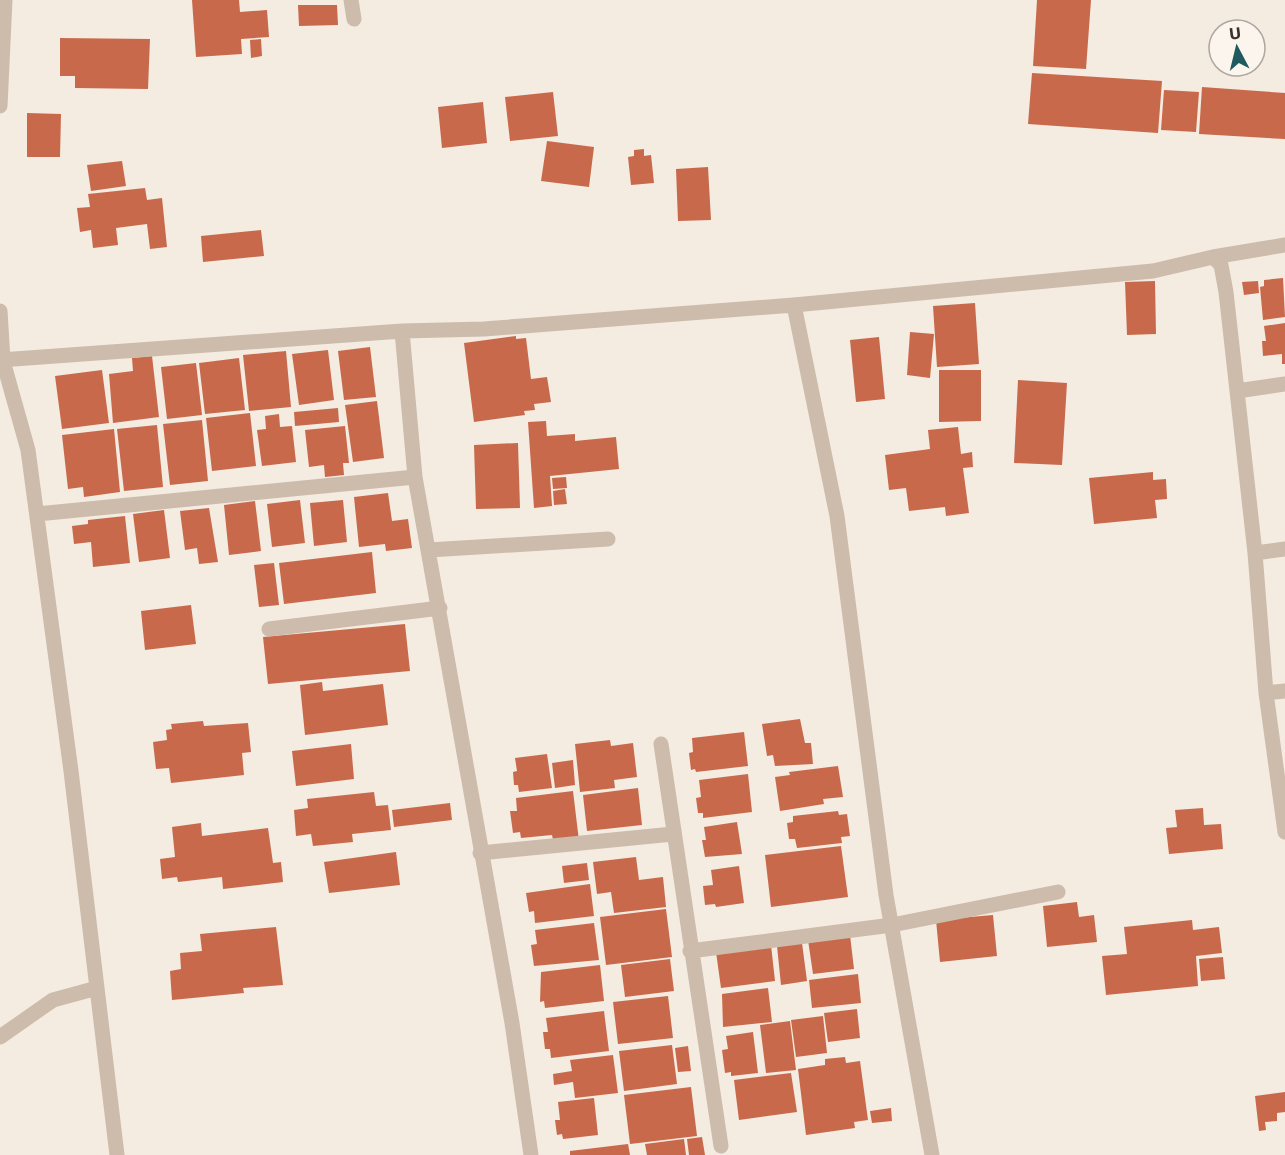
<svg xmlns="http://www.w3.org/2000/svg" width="1285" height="1155" viewBox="0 0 1285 1155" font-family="Commissioner,sans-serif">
  <rect width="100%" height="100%" fill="#f4ebe1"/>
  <path fill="#c8694b" d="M 192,0 L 239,0 L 240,12 L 267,10 L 269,37 L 241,39 L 242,54 L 196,57 Z
    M 1037,0 L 1091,0 L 1086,69 L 1033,66 Z
    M 298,5 L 337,5 L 338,25 L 299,26 Z
    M 60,38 L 150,39 L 148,89 L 75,88 L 75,76 L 60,76 Z
    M 261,39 L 262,56 L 251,58 L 250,40 Z
    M 1032,73 L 1162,81 L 1158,133 L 1028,124 Z
    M 1202,87 L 1285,93 L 1285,139 L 1199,134 Z
    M 1164,90 L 1199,92 L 1196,132 L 1161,130 Z
    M 553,92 L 558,136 L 510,141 L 505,97 Z
    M 483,102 L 487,143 L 442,148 L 438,107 Z
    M 27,113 L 61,114 L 60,157 L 27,157 Z
    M 547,141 L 594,147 L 589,187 L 541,181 Z
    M 644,149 L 644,156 L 651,155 L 654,183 L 631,185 L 628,157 L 634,156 L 634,150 Z
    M 122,161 L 126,186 L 91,191 L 87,165 Z
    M 708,167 L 711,220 L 678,221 L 676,169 Z
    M 145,188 L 147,200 L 162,198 L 167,247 L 150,249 L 147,224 L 116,228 L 118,245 L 93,248 L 91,230 L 80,232 L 77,208 L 90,207 L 88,194 Z
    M 261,230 L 264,256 L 203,262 L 201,236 Z
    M 1283,278 L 1285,317 L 1263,320 L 1260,287 L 1264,286 L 1264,280 Z
    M 1155,281 L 1156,334 L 1127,335 L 1125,282 Z
    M 1258,281 L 1259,293 L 1244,295 L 1242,282 Z
    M 975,303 L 979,364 L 937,367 L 933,306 Z
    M 1285,323 L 1285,364 L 1282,364 L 1282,354 L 1263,356 L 1262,341 L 1266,341 L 1264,326 Z
    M 910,332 L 934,334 L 930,378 L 907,375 Z
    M 516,336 L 516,339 L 526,338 L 531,379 L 547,377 L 551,402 L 534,404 L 535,410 L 524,411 L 525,415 L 474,422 L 464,343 Z
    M 879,337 L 885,399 L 856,402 L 850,340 Z
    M 370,347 L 376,397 L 344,400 L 338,351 Z
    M 328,350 L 334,400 L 299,405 L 292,354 Z
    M 286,351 L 291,407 L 249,411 L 243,355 Z
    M 152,356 L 159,417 L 113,423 L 109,374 L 133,371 L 132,358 Z
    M 239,358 L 245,410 L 205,414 L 199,363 Z
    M 196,363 L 202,415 L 167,419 L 161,367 Z
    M 102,370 L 109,423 L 62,429 L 55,376 Z
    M 939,370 L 981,370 L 981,421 L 939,422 Z
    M 1018,380 L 1067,383 L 1062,465 L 1014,463 Z
    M 377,401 L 384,458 L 353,462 L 345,405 Z
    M 338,408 L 339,422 L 295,426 L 294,412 Z
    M 250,413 L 256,466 L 212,471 L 206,418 Z
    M 279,414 L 280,427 L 292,426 L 296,462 L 262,466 L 257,430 L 266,429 L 265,416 Z
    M 202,420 L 208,481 L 170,485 L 163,424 Z
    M 546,421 L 547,436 L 575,434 L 575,441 L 616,437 L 619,469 L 550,476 L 552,506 L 534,508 L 528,422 Z
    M 157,425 L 163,487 L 124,491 L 117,429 Z
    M 345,426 L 349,463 L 343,463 L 344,475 L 325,477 L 324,465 L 309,467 L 305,430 Z
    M 958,427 L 961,454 L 972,452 L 973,467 L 963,468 L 969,513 L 946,516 L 945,507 L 909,511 L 906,488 L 889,490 L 885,455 L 930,449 L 928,430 Z
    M 114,429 L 120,492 L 84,497 L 83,487 L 68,489 L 62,435 Z
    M 518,443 L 520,508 L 476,509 L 474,445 Z
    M 1153,472 L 1153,480 L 1166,479 L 1167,499 L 1155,500 L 1157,518 L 1094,524 L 1089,478 Z
    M 566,477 L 567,488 L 553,489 L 552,478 Z
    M 565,489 L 567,504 L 554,505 L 553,491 Z
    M 388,493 L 392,521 L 408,519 L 412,548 L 386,551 L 385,544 L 359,547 L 354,497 Z
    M 300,500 L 305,543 L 272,547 L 267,504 Z
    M 343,500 L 347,542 L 314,546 L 310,503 Z
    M 255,501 L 261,551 L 229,555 L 224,505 Z
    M 209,508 L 218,562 L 199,564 L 197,548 L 185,550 L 180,511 Z
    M 164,510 L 170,558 L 139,562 L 133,514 Z
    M 125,516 L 130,563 L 93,567 L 91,542 L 74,544 L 72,526 L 88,524 L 88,520 Z
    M 372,552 L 376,593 L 284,604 L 279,563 Z
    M 274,563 L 279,605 L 259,607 L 254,565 Z
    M 191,605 L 196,644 L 145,650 L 141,611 Z
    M 405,624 L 410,671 L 268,684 L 263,637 Z
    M 322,682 L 323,691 L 383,684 L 388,725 L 305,735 L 300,685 Z
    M 800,719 L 805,743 L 811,743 L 813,764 L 775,766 L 773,755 L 767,756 L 762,724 Z
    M 203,721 L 204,726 L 248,723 L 251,752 L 242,753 L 244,775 L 171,783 L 169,768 L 156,769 L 153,742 L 167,740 L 166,730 L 172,729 L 171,724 Z
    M 744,732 L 748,766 L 696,772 L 695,769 L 691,770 L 689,753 L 693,752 L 692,738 Z
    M 610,740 L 611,746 L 633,743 L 637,777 L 614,780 L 615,788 L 580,792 L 575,744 Z
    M 351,744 L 354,779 L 296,786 L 292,751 Z
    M 547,754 L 552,788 L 519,792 L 518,785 L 514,785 L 513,772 L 517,771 L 515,758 Z
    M 573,760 L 575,785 L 555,788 L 552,763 Z
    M 838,766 L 843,797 L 823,799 L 824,804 L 780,811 L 775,777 L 790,775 L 789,772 Z
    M 748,774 L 752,812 L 703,818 L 703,813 L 698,813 L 696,798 L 701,797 L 699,780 Z
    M 638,788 L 642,825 L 587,831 L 583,795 Z
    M 573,791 L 579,841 L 554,844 L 552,835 L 521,838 L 520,832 L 513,833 L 510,811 L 517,811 L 516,798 Z
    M 374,792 L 376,806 L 388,805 L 391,830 L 352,834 L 353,842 L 313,846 L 311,834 L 296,836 L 294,810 L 308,808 L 307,799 Z
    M 450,803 L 452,820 L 394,827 L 392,810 Z
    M 1203,808 L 1204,825 L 1221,824 L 1223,849 L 1169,854 L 1166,828 L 1177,827 L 1175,810 Z
    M 838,811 L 839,815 L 847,814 L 850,836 L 841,837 L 842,843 L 797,848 L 795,839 L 789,839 L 787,823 L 793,822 L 793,816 Z
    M 737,822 L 742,854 L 705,857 L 702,840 L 706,840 L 704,827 Z
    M 201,823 L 202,836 L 268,828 L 273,863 L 281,862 L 283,882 L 223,889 L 222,877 L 178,882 L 177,877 L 162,879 L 160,859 L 175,857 L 172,827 Z
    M 841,846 L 848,897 L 771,907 L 765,855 Z
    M 396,852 L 400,885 L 329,893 L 324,862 Z
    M 636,857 L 639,880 L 663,877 L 666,907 L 614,913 L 611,892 L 597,894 L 593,862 Z
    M 587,863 L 589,880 L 564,883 L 562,866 Z
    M 739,866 L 744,903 L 716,907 L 715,904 L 705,905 L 703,886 L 713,885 L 711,870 Z
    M 590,884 L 594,916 L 535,923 L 534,911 L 529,912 L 526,893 Z
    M 1077,902 L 1079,917 L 1094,915 L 1097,942 L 1047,947 L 1043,906 Z
    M 666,909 L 672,957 L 606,965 L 600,917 Z
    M 993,915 L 997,956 L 940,962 L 936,920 Z
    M 1192,920 L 1193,930 L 1219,927 L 1222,953 L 1196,956 L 1198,986 L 1106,995 L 1102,956 L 1127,954 L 1124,927 Z
    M 594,923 L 599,960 L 534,966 L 531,945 L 537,944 L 535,930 Z
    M 276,927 L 283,985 L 243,988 L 244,993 L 172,1000 L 170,971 L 181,969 L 180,953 L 202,951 L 200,934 Z
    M 850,935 L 854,969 L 813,974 L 808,940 Z
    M 802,943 L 807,981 L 781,985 L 777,946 Z
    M 771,945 L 775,981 L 721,988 L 716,952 Z
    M 1223,957 L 1225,979 L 1201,981 L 1199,959 Z
    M 670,959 L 674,991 L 625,997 L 621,965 Z
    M 600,965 L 604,1001 L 545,1008 L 544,1001 L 540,1002 L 541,972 Z
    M 858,974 L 861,1003 L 812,1008 L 809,980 Z
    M 768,988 L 772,1022 L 723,1027 L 722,994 Z
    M 668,996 L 673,1038 L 618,1044 L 613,1002 Z
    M 857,1009 L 860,1038 L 828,1042 L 824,1013 Z
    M 604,1011 L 609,1051 L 551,1058 L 550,1049 L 545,1049 L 543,1032 L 548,1032 L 546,1018 Z
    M 823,1016 L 827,1053 L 796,1057 L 791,1020 Z
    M 790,1021 L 796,1070 L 766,1073 L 760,1025 Z
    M 753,1032 L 758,1073 L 731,1076 L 731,1072 L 725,1073 L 722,1050 L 728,1049 L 726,1036 Z
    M 672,1045 L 677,1084 L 624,1091 L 619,1051 Z
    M 688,1046 L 691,1071 L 678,1072 L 675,1048 Z
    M 613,1055 L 618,1093 L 575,1098 L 573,1082 L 554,1085 L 553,1074 L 572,1071 L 570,1060 Z
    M 845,1057 L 846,1063 L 860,1061 L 868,1120 L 854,1122 L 855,1128 L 806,1135 L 798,1069 L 825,1065 L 825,1059 Z
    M 791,1073 L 797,1112 L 739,1120 L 734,1080 Z
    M 691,1087 L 697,1136 L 630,1144 L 624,1095 Z
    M 1285,1092 L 1285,1112 L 1277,1113 L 1277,1121 L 1265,1122 L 1266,1130 L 1259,1131 L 1255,1096 Z
    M 594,1098 L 598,1135 L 563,1139 L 562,1134 L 557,1135 L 555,1120 L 560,1120 L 558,1102 Z
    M 891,1108 L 892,1121 L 872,1123 L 870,1111 Z
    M 702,1137 L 705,1155 L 689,1155 L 687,1139 Z
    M 684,1139 L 686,1155 L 647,1155 L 645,1144 Z
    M 628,1144 L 630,1155 L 570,1155 L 570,1151 Z"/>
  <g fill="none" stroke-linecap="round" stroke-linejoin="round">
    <path stroke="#cdbbac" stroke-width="15" d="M 351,0 L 354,19
      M 0,106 L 5,0
      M 1213,257 L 1285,245
      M 794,305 L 837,516 L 886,895 L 932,1155
      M 0,311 L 3,361 L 28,450 L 71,771 L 117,1155
      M 402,331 L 415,477 L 512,1023 L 531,1155
      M 0,360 L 402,331 L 484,329 L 794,305 L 1153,271 L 1213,257 L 1221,265 L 1226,292 L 1255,553 L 1266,693 L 1285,832
      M 1237,391 L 1285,384
      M 37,514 L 415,477
      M 429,550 L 608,539
      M 1255,553 L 1285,549
      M 269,629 L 440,608
      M 1266,693 L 1285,691
      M 661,744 L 721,1146
      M 480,853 L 673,834
      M 690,951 L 892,925 L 1058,892
      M 0,1037 L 53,1000 L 97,988"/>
  </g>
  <g transform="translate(1237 48) rotate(353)"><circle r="28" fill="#fbf5ee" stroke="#aea6a0" stroke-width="1.5"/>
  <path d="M0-4.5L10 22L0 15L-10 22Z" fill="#1f5a5e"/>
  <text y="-9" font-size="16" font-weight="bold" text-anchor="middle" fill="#3b302b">U</text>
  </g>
</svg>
